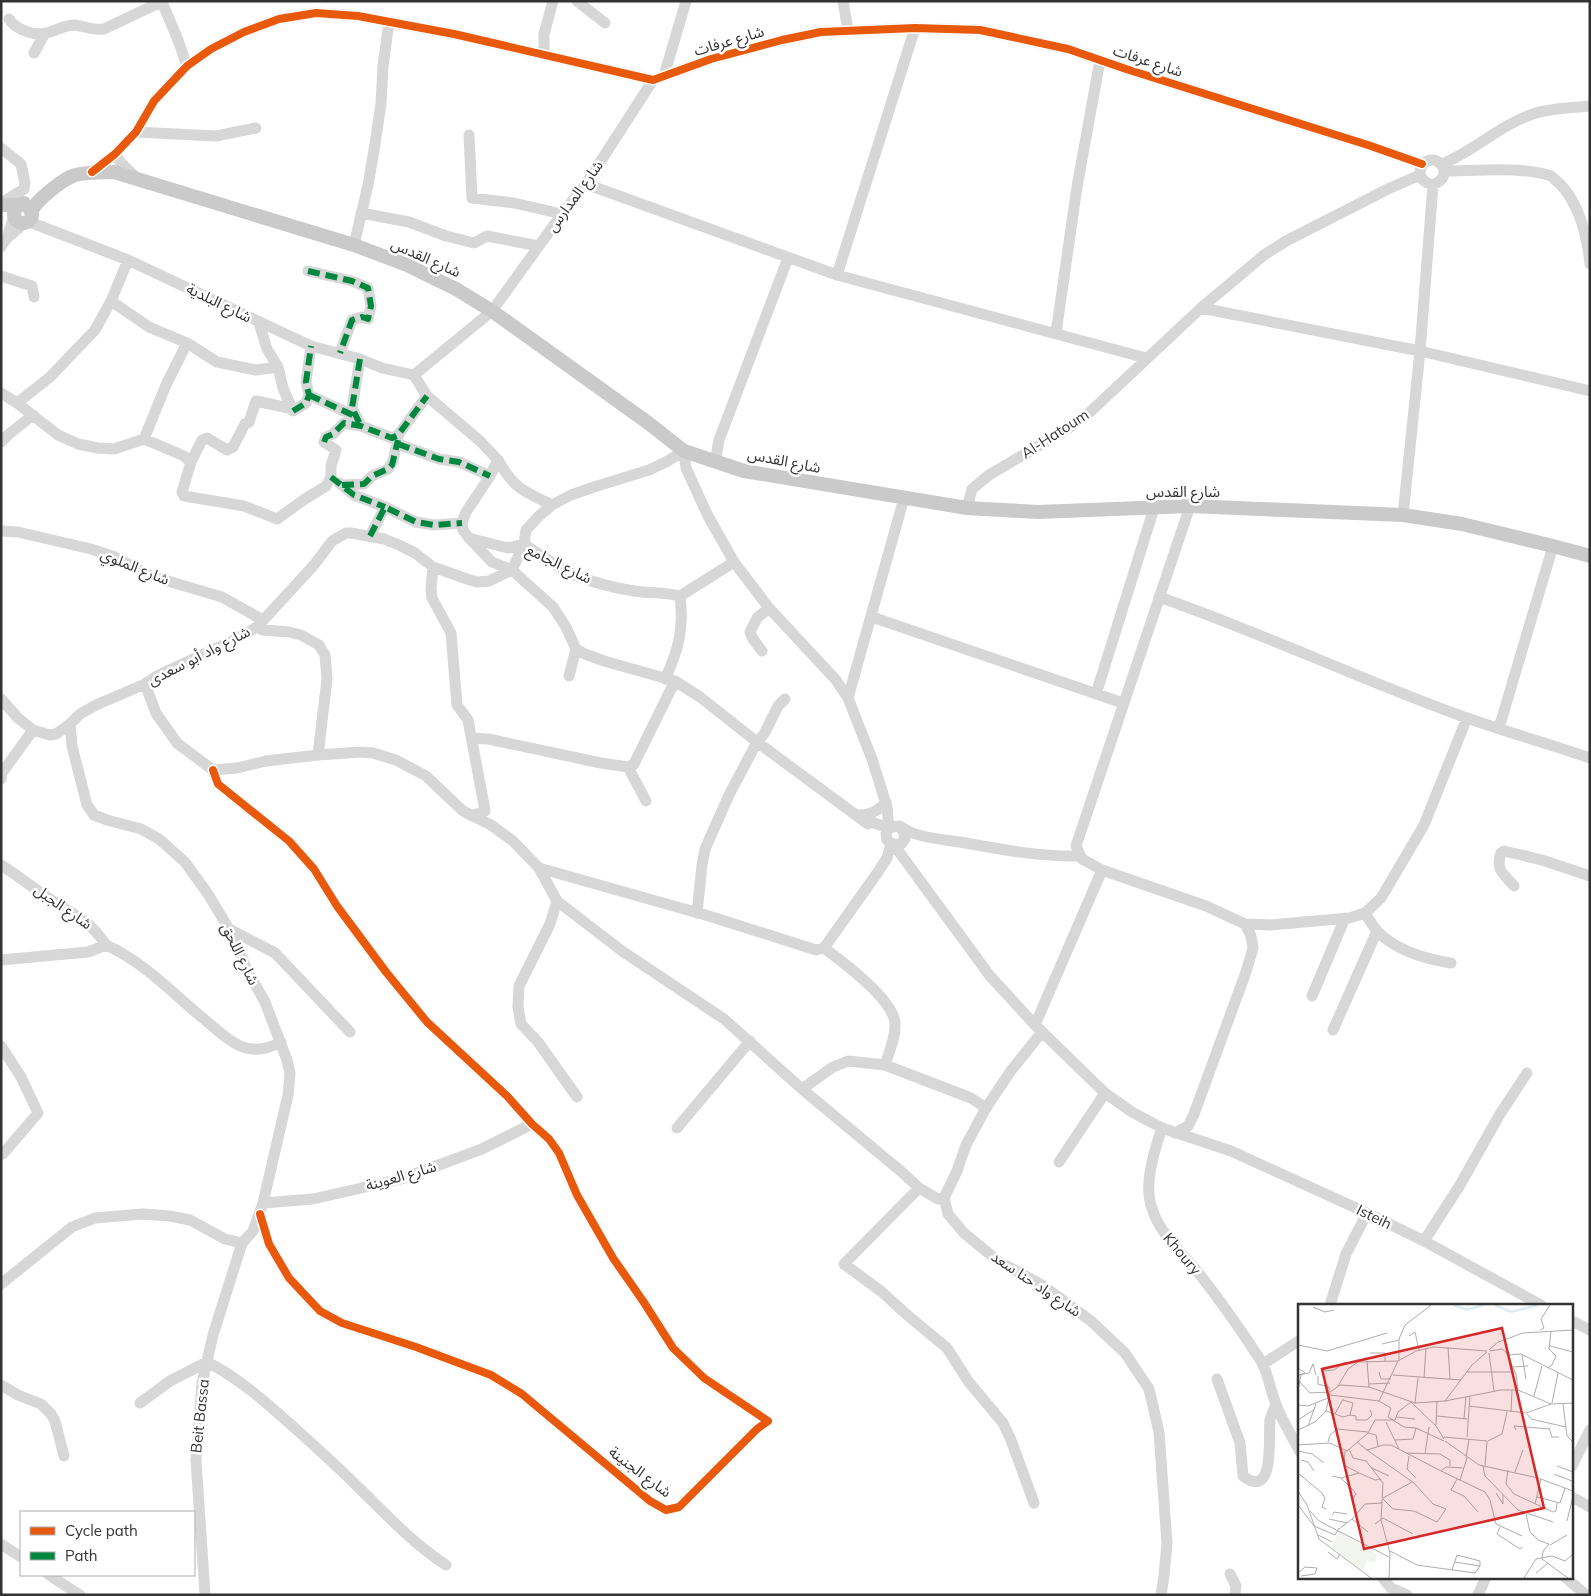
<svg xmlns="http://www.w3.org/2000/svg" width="1591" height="1596" viewBox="0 0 1591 1596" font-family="Mulish,'Noto Sans Arabic',sans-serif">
  <rect width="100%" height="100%" fill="#fff"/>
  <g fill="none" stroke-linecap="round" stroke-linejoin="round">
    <path stroke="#d7d7d7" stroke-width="11" d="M 577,1 L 605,23
      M 843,1 L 848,30
      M 162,2 L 178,40 L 187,66
      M 9,19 C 16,30 34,36 47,33 C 55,31 65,25 74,25 C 85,26 93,31 104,29 L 163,1
      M 34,53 L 45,33
      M 544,54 L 544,34 L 553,1
      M 664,76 L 686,1
      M 136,132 L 216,136 L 256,128
      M 469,135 L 472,198 L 514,203 L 562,214
      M 1,148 L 21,164 L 25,183 L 24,189 L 1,203
      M 115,154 L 121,163 L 136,177
      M1420 172a12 12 0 1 1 24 0a12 12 0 1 1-24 0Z
      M 1442,164 C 1474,151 1500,125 1533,114 C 1550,108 1571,108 1590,106
      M 1444,171 C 1474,171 1524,166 1551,176 C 1554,178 1556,181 1559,183 C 1580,204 1587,235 1590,264
      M 92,172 L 115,154 L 136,132 L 154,101 L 187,66 L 211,49 L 244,32 L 279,19 L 316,13 L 358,16 L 454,34 L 653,80 L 711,59 L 782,40 L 821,32 L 915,28 L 980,30 L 1068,49 L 1126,69 L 1368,145 L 1422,164
      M 586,184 L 837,275 L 1146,358
      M 361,213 L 409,222 L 446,236 L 474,243 L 487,236 L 539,246
      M 7,238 L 14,216
      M 354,245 L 368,185 L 374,150 L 381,104 L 383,66 L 389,22
      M 1,247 L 7,238 L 27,221 L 128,260 L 311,346 L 360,359 L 382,368 L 414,375
      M 308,271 L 352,281 L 368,288 L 371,306 L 368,319 L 362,317 L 352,320 L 340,353
      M 837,275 L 915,28
      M 1,276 L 32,286 L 34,297
      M 111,301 L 149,327 L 187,343 L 166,385 L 144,439 L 184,456 L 191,462 L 182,492 L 184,496 L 244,506 L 277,519 L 305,499 L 326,486 L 331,477 L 331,466 L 336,450 L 324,442 L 326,437 L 333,434 L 344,423 L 361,426 L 392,438 L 398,435 L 427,396
      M 1201,308 L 1420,351 L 1590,391
      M 1056,333 L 1077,187 L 1100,60
      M 187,343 L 217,362 L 256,370 L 278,367 L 267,349 L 259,323
      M 360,359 L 352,408 L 361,426
      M 278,367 L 283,388 L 293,411 L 306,403 L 309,395 L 306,382 L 311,346
      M 414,375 L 427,396 L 480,441 L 498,460 L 490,476 L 466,512 L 462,523 L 463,530 L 469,538 L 492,562 L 512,570 L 553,607 L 566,627 L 576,649 L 585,654 L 604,661 L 675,681 L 700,697 L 757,742 L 868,824
      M 414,375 L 492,311 L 562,214 L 586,184 L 653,80
      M 1,393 L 17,403 L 50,377 L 95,330 L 111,301 L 128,260
      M 309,395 L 357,417
      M 17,403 L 58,435 L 78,444 L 98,448 L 114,449 L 144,439
      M 1,442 L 9,434 L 33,415
      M 398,444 L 439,459 L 459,462 L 490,476
      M 498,460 C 514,489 524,491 552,505
      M 191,462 L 202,440 L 207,438 L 227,450 L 233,447 L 245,424 L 249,422 L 256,401 L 293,409
      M 715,462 L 719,440 L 788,258
      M 339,483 L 354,495 L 385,507
      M 342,485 L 364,484 L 372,476 L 388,469 L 393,461 L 398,437
      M 967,508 L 972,489 L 989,475 L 1069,428 L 1090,412 L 1201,308 L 1264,255 L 1286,241 L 1388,189 L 1420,175
      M 1403,515 L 1420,351 L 1433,185
      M 1,531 L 18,532 L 91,549 L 115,557 L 151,576 L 222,597 L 263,620
      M 370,536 L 385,507 L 416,522 L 434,525 L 462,523
      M 469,538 L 508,548 L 524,544 C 541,555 559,569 577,576 C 595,583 615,588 634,591 C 650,594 662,591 680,596
      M 433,567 L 431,589 L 432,598 L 451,633 L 457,705 L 468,720 L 484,805 L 485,811 L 472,816
      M 680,596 L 734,562
      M 1159,597 C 1263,633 1363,681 1467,718 C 1507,732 1549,744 1590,758
      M 872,617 L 1123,703
      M 257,627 L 263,630 L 289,632 L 301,635 L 319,645 L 325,655 L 327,679 L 318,755
      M 762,651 L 753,639 L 750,632 L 757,618 L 769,608
      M 569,676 L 576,649
      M 665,679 C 679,649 684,628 680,596
      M 145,684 L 156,713 L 177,743 L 213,770 L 237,768 L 266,761 L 318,755 L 361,752 L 373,753 L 396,760 L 426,776 L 463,811 L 491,825 L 513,841 L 539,868 L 557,901 L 622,951 L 724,1019 L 802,1089
      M 1096,694 L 1154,508
      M 848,698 L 904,498
      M 1,699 L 18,718 L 33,730 L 50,735 L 56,734 L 70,724 L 80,714 L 96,705 L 145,684 L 159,675 L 234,640 L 257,627 L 314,565 L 332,541 L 346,533 L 351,533 L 384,539 L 399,545 L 415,553 L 433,567 L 467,579 L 477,582 L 489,581 L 512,570 L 524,544 L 526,530 L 539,516 L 552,505 L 571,495 L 594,487 L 649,470 L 666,462 L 684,451 L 686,468 L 708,516 L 734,562 L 769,608 L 836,680 L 848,698 L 872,759 L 887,807 L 889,828 L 886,833 L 887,840 L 894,845 L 901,844 L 905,839 L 903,830 L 898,826 L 889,828 L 862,819
      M 70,724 L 72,746 L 87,805 L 94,815 L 107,820 L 141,829 L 159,839 L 185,862 L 208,894 L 229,929 L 248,972 L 265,1002 L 287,1060 L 290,1074 L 288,1095 L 263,1203 L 253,1231 L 242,1243 L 213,1335 L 202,1383 L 196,1460 L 205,1595
      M 1499,728 L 1553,546
      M 472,738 L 488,739 L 601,763 L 628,767 L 634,764 L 675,681
      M 628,767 L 646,801
      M 213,770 L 218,784 L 289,841 L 314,869 L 337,906 L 386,972 L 427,1022 L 507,1096 L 532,1124 L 549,1139 L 559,1153 L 577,1195 L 613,1258 L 643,1301 L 673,1348 L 704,1378 L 768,1421 L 757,1429 L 679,1507 L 666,1510 L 650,1501 L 522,1394 L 491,1375 L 416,1347 L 342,1323 L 320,1311 L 289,1278 L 269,1244 L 260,1214
      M 1,779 L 2,773 L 33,730
      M 857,815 C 869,815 878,812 886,802
      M 900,826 C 915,838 941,839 960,842 C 999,849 1039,857 1079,856
      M 894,845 L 990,976 L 1035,1025 L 1105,1093 L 1132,1112 L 1162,1128 L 1231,1151 L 1367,1213 L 1424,1241 L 1541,1305
      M 1,865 C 20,877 37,891 56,903 C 79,918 89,920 106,945 L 88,952 L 1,960
      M 539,868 L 709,916 L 816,950 L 824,948 L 878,872 L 887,858 L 891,844
      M 1514,886 C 1504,874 1495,870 1501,853 L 1504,851 L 1542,860 L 1590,876
      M 557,901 L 550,924 L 519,986 L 518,1007 L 521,1024 L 538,1042 L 577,1097
      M 697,913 L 702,865 L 705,849 L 729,795 L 757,742 L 764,734 L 778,706 L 785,699
      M 1365,913 C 1369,919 1373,927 1379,933 C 1398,951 1425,959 1451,963
      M 1245,924 L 1271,925 L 1349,918 L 1365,913 L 1381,898 L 1424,825 L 1467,718
      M 229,929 L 275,953 L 350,1032
      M 106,945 C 144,962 172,993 204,1019 C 216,1029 225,1039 240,1046 C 254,1052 268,1049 281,1042
      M 824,948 C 843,962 893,999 895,1023 C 896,1037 889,1052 885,1065
      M 1312,996 L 1345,918
      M 1035,1025 L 1102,870
      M 1333,1030 L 1377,931
      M 1,1046 L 21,1077 L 38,1113 L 3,1154
      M 677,1128 L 750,1041
      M 1162,1128 C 1155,1148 1147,1174 1149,1195 C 1153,1231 1184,1253 1204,1280 C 1224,1306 1243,1333 1261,1361 C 1269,1374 1270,1391 1276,1404 C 1282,1421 1292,1436 1300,1452
      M 1175,1133 L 1188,1126 L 1194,1114 L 1246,972 L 1253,948 L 1251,936 L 1245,924 L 1206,906 L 1102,870 L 1082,859 L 1076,846 L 1190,506
      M 1059,1162 L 1105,1093
      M 919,1188 L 844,1264 L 882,1292 L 906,1314 L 947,1348 L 968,1381 L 1003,1423 L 1011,1440 L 1034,1503
      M 944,1198 L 948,1214 L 964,1233 L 998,1261 L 1042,1285 L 1091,1321 L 1125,1353 L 1149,1389 L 1159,1432 L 1167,1543 L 1164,1576 L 1161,1595
      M 944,1198 L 938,1199 L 919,1188 L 903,1173 L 802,1089 L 833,1067 L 848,1061 L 885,1065 L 971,1098 L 986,1108
      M 944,1198 L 957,1171 L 966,1145 L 986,1108 L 1010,1072 L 1042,1032
      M 263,1203 L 313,1199 L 401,1179 L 482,1149 L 532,1124
      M 1424,1241 L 1460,1185 L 1500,1114 L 1527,1073
      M 1,1284 L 72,1227 L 95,1218 L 142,1214 L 170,1216 L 190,1220 L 225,1239 L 242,1243
      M 1330,1305 L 1346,1254 L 1367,1213
      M 1572,1321 L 1590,1330
      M 1263,1364 L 1300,1340
      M 1217,1379 L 1240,1443 L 1243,1476 C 1276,1501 1268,1435 1270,1420 C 1271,1415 1274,1409 1276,1405
      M 1,1385 L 18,1395 L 41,1404 L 51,1414 L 55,1421 L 64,1456
      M 140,1403 L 170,1381 L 207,1362 C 241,1379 270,1406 298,1431 C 318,1449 338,1467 357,1486 C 387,1515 410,1541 446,1565
      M 1572,1466 L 1590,1430
      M 1572,1497 L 1590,1507
      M 1,1544 L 21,1557
      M 1230,1574 L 1236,1586 L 1235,1595
      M 49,1575 L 80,1595
      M 1382,1577 L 1391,1588 L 1407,1595
      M 1565,1577 L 1586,1595
      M 1478,1595 L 1486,1577"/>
    <path stroke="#cacaca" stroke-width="14" d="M 1,205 L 19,205 L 24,203
      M14 214a9 9 0 1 1 18 0a9 9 0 1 1-18 0Z
      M 31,212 C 36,200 63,179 75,175 C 88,172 101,172 114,172 L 354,245 L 407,265 L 456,289 L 492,311 L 647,422 L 684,451 L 744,471 L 967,508 L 1038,512 L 1190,506 L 1403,515 L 1462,524 L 1553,546 L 1590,556"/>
    <path stroke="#00873e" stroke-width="6" stroke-dasharray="12 6" stroke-linecap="butt" d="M 308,271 L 352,281 L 368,288 L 371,306 L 368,319 L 362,317 L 352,320 L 340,353
      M 360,359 L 352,408 L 361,426
      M 309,395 L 357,417
      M 293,411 L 306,403 L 309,395 L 306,382 L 311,346
      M 324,442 L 326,437 L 333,434 L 344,423 L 361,426 L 392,438 L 398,435 L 427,396
      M 398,444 L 439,459 L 459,462 L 490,476
      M 331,477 L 354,495 L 385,507
      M 342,485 L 364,484 L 372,476 L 388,469 L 392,465 L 398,440
      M 370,536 L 385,507 L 416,522 L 434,525 L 462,523"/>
    <defs>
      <path id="cycleway" d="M 92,172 L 115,154 L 136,132 L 154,101 L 187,66 L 211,49 L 244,32 L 279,19 L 316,13 L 358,16 L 454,34 L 653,80 L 711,59 L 782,40 L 821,32 L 915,28 L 980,30 L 1068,49 L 1126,69 L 1368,145 L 1422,164
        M 213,770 L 218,784 L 289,841 L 314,869 L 337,906 L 386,972 L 427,1022 L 507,1096 L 532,1124 L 549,1139 L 559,1153 L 577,1195 L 613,1258 L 643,1301 L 673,1348 L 704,1378 L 768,1421 L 757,1429 L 679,1507 L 666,1510 L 650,1501 L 522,1394 L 491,1375 L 416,1347 L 342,1323 L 320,1311 L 289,1278 L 269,1244 L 260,1214"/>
    </defs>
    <use href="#cycleway" stroke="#fff" stroke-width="11"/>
    <use href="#cycleway" stroke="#e8590c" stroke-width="8"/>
  </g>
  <g text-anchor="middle" stroke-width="5" stroke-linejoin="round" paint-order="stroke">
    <g font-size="15" fill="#333" stroke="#fff">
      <text transform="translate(729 41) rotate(-16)" y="5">شارع عرفات</text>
      <text transform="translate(1148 61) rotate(18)" y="5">شارع عرفات</text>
      <text transform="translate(575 196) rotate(-54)" y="5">شارع المدارس</text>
      <text transform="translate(426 258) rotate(24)" y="5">شارع القدس</text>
      <text transform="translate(219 303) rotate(26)" y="5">شارع البلدية</text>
      <text transform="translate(1055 434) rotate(-33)" y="5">Al-Hatoum</text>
      <text transform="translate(784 461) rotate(11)" y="5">شارع القدس</text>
      <text x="1183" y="497">شارع القدس</text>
      <text transform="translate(559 564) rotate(26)" y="5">شارع الجامع</text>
      <text transform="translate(135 567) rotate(22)" y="5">شارع الملوي</text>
      <text transform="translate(199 656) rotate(-27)" y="5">شارع واد أبو سعدى</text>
      <text transform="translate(63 907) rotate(35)" y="5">شارع الجبل</text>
      <text transform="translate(240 954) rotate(64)" y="5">شارع اللحق</text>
      <text transform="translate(401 1176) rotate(-16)" y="5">شارع العوينة</text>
      <text transform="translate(1374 1217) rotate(26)" y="5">Isteih</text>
      <text transform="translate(1182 1254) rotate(50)" y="5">Khoury</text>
      <text transform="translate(1036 1284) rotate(34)" y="5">شارع واد حنا سعد</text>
      <text transform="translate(200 1416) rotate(-84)" y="5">Beit Bassa</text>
      <text transform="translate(640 1472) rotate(37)" y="5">شارع الجنينة</text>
    </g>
  </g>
  <g transform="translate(1298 1304)">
    <rect width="275" height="275" fill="#fff"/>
    <path d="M 41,227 L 79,251 L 77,258 L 69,257 L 65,266 L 34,243 Z" fill="#f1f5ed"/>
    <path fill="none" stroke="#ddebf3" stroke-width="2.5" d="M 156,1 L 169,6 L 186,1M 197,1 L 213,8 L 240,1"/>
    <path fill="none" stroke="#adadad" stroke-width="1" d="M 15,3 L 27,8 L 36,6M 242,26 L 246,24 L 243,15 L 252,1M 111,32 L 117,28 L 121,46M 84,40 L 101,36M 0,41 L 29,47 L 89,29M 252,42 L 275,48M 150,43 L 152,75M 191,46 L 200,38 L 225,29 L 275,26M 192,47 L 204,45 L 208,48 L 218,70 L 220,86M 72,49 L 87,49 L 87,57M 191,49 L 196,87M 210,51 L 223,50 L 275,76M 224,51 L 228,75M 101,56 L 101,35 L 107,21 L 133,1M 69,57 L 71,83M 215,63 L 230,62M 0,64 L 7,69 L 3,71 L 0,86M 249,64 L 254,61 L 258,52 L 251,45 L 253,27M 26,67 L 36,66 L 47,58M 81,68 L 83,75 L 93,75M 169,68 L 217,68M 0,71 L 11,69 L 15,60 L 18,71M 95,71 L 163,76M 20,72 L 20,80 L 31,83 L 31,87M 126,74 L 128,44M 0,76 L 12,89 L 32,88 L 42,81 L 71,83 L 117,99 L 147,97 L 203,86 L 220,86 L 253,100 L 275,99M 71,80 L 92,79M 40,82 L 50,65 L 60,58 L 100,57 L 118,47 L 136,43 L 189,47M 32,91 L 81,97M 236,92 L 244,62M 45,96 L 55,99 L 52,111 L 58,112 L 58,116 L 69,116 L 74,111 L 72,106M 81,97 L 93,104 L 90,113 L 106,123 L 118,124 L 146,137M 81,97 L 100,57M 147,97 L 174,61 L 189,48M 117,99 L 120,74M 254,99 L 260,69M 265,100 L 269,132 L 275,138M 0,101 L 10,102 L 30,94M 171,102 L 228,109 L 253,100M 28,107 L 37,110 L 45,95M 213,108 L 214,86M 37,110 L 45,113 L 52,111M 229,110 L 233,115 L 268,123M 139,112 L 169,115M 98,113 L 117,115M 166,115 L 168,93M 0,116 L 17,105M 97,116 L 100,108 L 113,98 L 138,122 L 146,135M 88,118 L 101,145M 138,121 L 139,98M 10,122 L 18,100M 251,124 L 254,133 L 261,133M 0,126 L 17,118 L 28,107 L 32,89M 218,126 L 216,122 L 252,125M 70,129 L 78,131 L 80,142M 146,133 L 189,137 L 187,162M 169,133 L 172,92M 97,136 L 115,135 L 118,124M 147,137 L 181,161 L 240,174 L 275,187M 190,137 L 204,130 L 209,108M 30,138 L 32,131 L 39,125 L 70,128M 59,138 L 69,146 L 85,141 L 93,141 L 143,167M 0,141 L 32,139 L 49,147 L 70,129 L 77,116 L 97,116M 51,145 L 55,154 L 68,157 L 85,179 L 83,216 L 92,249 L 91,274M 69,146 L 116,179 L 135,200 L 148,205 L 139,218 L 116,207 L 95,205 L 85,195M 0,147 L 14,150 L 26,159M 108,149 L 142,150 L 152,156 L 152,162M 127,150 L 131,123M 111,152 L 109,165 L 118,174M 168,154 L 171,135M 3,156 L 10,158 L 16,167M 185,162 L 187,172 L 220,206 L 255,218M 259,162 L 275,168M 74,164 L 91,172M 165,164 L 148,163 L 143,167 L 187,188 L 192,196 L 198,220 L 224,232M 210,166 L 208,180 L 216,190 L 255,208 L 258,207 L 259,199M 217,168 L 225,146M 0,169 L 24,189 L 27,194 L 24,203 L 28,205M 61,169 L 77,176 L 83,175M 256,170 L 274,177M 34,172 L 43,174 L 55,186 L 58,190 L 55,195M 43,174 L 61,169 L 46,161 L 47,147M 159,175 L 153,186 L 166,192 L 180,208M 162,176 L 169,154M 0,187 L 9,201 L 21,235 L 73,274M 198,189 L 205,200 L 205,191M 239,193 L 262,199 L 267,184M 85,194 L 114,178M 237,200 L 243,175M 0,201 L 16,222 L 37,231 L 41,224M 12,207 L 21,217 L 91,253M 228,210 L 232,228 L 240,236 L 251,240 L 245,247 L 244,255 L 270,274M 34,211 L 36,208 L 49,210M 31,215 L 49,219M 269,217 L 275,192M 77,220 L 85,214 L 115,230M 202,223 L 199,230 L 222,245 L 224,243M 41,225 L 54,215M 70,228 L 54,215 L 67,200 L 84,199M 20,231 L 34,238M 252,241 L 269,231M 92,247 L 119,261 L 177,269 L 182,262M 30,248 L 39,255 L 42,250M 154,266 L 159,251 L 182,257 L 182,262 L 157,258M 0,269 L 7,263 L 19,264 L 17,270 L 3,272M 238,269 L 250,259M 226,274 L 238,255 L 254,252 L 267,257 L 275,250"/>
    <path fill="#d62828" fill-opacity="0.15" stroke="#d62828" stroke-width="2.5" d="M 204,24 L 246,204 L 66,245 L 24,65 Z"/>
    <rect width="275" height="275" fill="none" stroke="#333" stroke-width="2.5"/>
  </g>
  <rect width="1591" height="1596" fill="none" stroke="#333333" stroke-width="5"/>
  <rect x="20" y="1511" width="175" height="65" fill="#ffffff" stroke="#adadad"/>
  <rect x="30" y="1527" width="25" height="8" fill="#e8590c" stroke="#adadad"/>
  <text x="65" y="1536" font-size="15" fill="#333333">Cycle path</text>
  <rect x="30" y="1552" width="25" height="8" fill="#00873e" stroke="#adadad"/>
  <text x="65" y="1561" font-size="15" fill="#333333">Path</text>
</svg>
